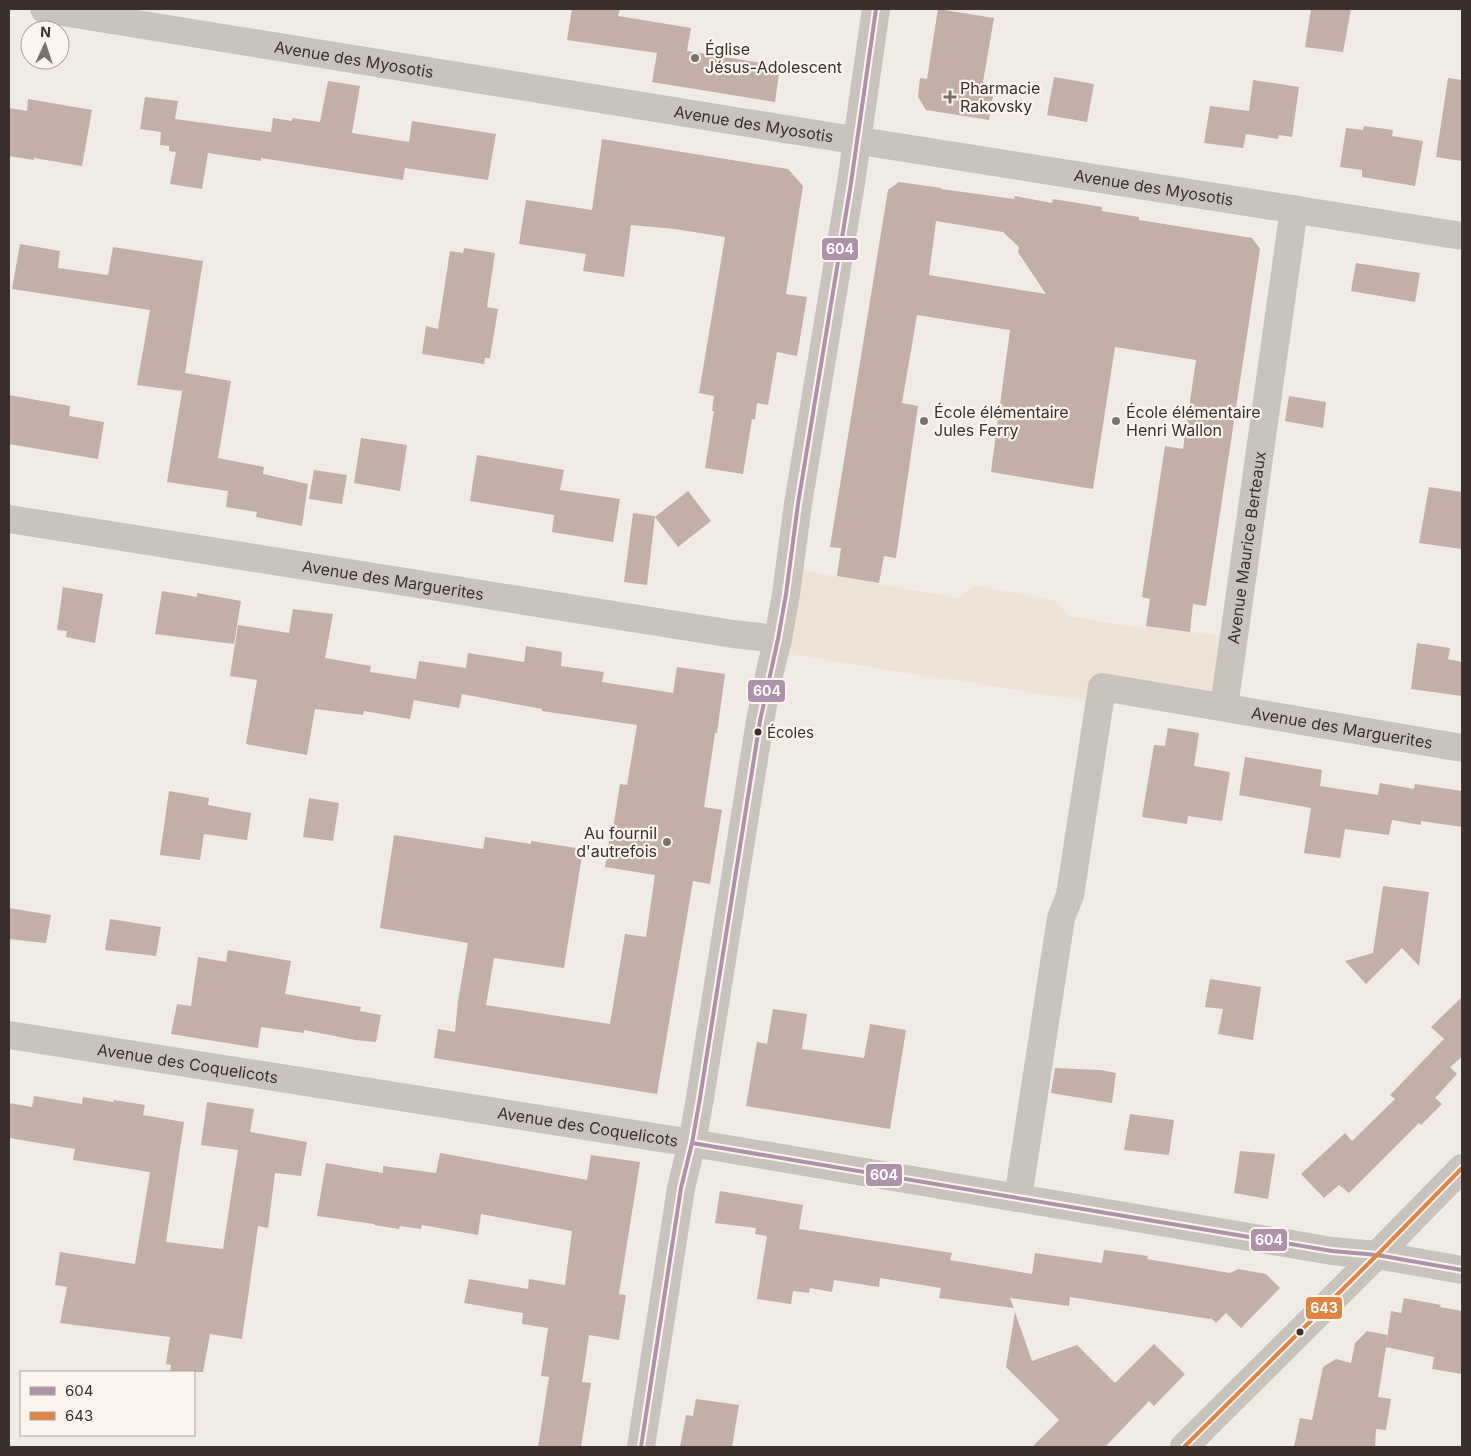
<svg xmlns="http://www.w3.org/2000/svg" width="1471" height="1456" viewBox="0 0 1471 1456" font-family="Inter,sans-serif">
  <rect width="100%" height="100%" fill="#f0ebe5"/>
  <path fill="#eee3d5" d="M 789,568 L 958,598 L 974,586 L 1055,600 L 1068,616 L 1144,629 L 1146,626 L 1233,638 L 1224,707 L 1103,687 L 1100,703 L 775,652 Z"/>
  <path fill="#c3afa7" fill-rule="evenodd" d="M 572,9 L 620,9 L 618,16 L 691,28 L 687,51 L 780,66 L 775,102 L 652,82 L 657,53 L 567,40 Z
    M 938,9 L 994,18 L 982,88 L 994,90 L 989,120 L 926,110 L 918,97 L 920,78 L 927,79 Z
    M 1311,9 L 1351,9 L 1343,52 L 1305,47 Z
    M 1054,77 L 1094,84 L 1087,122 L 1047,115 Z
    M 1448,78 L 1462,80 L 1462,161 L 1436,157 Z
    M 1253,80 L 1299,87 L 1292,137 L 1279,135 L 1278,139 L 1246,134 L 1243,148 L 1204,143 L 1210,106 L 1249,111 Z
    M 328,81 L 360,86 L 352,133 L 409,142 L 412,121 L 496,134 L 488,180 L 405,168 L 403,180 L 261,158 L 261,161 L 208,153 L 202,189 L 170,184 L 176,152 L 169,151 L 169,146 L 160,145 L 161,132 L 140,129 L 145,97 L 178,101 L 175,119 L 226,126 L 271,132 L 273,118 L 292,121 L 292,118 L 320,122 Z
    M 28,99 L 92,110 L 82,166 L 34,158 L 34,160 L 9,156 L 9,108 L 27,111 Z
    M 1364,126 L 1393,130 L 1392,136 L 1423,141 L 1415,186 L 1362,177 L 1362,170 L 1340,167 L 1346,128 L 1363,130 Z
    M 602,139 L 788,169 L 803,186 L 786,294 L 807,297 L 797,356 L 777,352 L 768,405 L 757,403 L 755,419 L 752,419 L 743,474 L 705,468 L 714,411 L 712,411 L 714,396 L 699,393 L 725,237 L 675,229 L 631,225 L 624,277 L 583,271 L 586,254 L 519,244 L 526,200 L 592,210 Z
    M 899,182 L 941,188 L 941,189 L 1014,199 L 1015,196 L 1052,203 L 1053,199 L 1102,207 L 1102,211 L 1139,217 L 1139,220 L 1252,238 L 1260,249 L 1206,606 L 1193,604 L 1190,632 L 1146,626 L 1150,599 L 1142,597 L 1165,446 L 1183,449 L 1196,360 L 1115,347 L 1093,489 L 991,472 L 1010,330 L 917,315 L 902,403 L 918,406 L 896,558 L 884,556 L 879,583 L 837,576 L 841,548 L 830,547 L 888,190 ZM 936,221 L 1003,232 L 1019,247 L 1018,252 L 1046,294 L 929,275 Z
    M 20,244 L 60,251 L 58,268 L 108,275 L 113,247 L 203,261 L 185,373 L 231,381 L 218,458 L 264,467 L 263,474 L 308,484 L 302,526 L 256,517 L 257,512 L 226,507 L 228,491 L 167,482 L 184,380 L 182,391 L 137,385 L 150,310 L 12,289 Z
    M 464,248 L 495,253 L 487,307 L 498,309 L 490,358 L 485,358 L 484,364 L 422,354 L 426,326 L 438,329 L 450,251 L 463,253 Z
    M 1356,263 L 1420,273 L 1415,302 L 1351,291 Z
    M 9,395 L 70,406 L 69,416 L 104,422 L 98,459 L 9,444 Z
    M 1289,396 L 1326,402 L 1323,428 L 1285,421 Z
    M 361,438 L 407,445 L 400,491 L 354,483 Z
    M 477,455 L 564,470 L 560,490 L 620,499 L 613,542 L 552,532 L 554,515 L 470,501 Z
    M 314,470 L 347,475 L 342,504 L 309,499 Z
    M 1429,487 L 1462,492 L 1462,549 L 1419,543 Z
    M 688,491 L 711,521 L 678,547 L 655,517 Z
    M 633,513 L 655,516 L 647,585 L 624,582 Z
    M 63,587 L 103,594 L 95,643 L 66,637 L 67,631 L 57,630 Z
    M 162,591 L 197,597 L 197,593 L 241,601 L 234,644 L 155,634 Z
    M 293,609 L 333,614 L 325,658 L 371,666 L 370,672 L 416,679 L 419,661 L 466,668 L 468,653 L 524,662 L 526,646 L 562,652 L 561,666 L 604,672 L 602,682 L 673,693 L 677,667 L 725,674 L 717,733 L 715,733 L 704,807 L 722,810 L 710,884 L 693,881 L 657,1094 L 434,1058 L 438,1029 L 455,1032 L 458,1001 L 468,943 L 380,928 L 394,835 L 483,849 L 485,837 L 531,844 L 531,841 L 583,849 L 564,968 L 494,958 L 486,1005 L 610,1024 L 625,934 L 646,937 L 655,875 L 605,867 L 610,834 L 612,835 L 620,784 L 627,785 L 637,725 L 542,711 L 542,709 L 462,694 L 459,708 L 414,700 L 410,719 L 364,711 L 363,715 L 315,709 L 307,755 L 246,744 L 257,680 L 230,676 L 238,625 L 289,633 Z
    M 1417,643 L 1450,648 L 1448,659 L 1462,662 L 1462,696 L 1411,689 Z
    M 1168,728 L 1199,733 L 1194,766 L 1230,772 L 1222,821 L 1188,816 L 1187,824 L 1142,817 L 1154,745 L 1165,746 Z
    M 1245,757 L 1322,770 L 1320,786 L 1378,795 L 1380,783 L 1414,789 L 1415,784 L 1462,791 L 1462,827 L 1421,821 L 1421,825 L 1392,820 L 1389,835 L 1345,829 L 1340,858 L 1304,853 L 1311,808 L 1239,795 Z
    M 169,791 L 209,798 L 208,805 L 251,813 L 247,840 L 204,834 L 200,860 L 160,855 Z
    M 309,798 L 339,803 L 333,841 L 303,837 Z
    M 1383,886 L 1429,892 L 1419,966 L 1402,948 L 1366,984 L 1345,961 L 1373,953 Z
    M 9,908 L 51,915 L 46,943 L 9,939 Z
    M 110,919 L 161,927 L 156,956 L 105,950 Z
    M 228,950 L 291,961 L 285,994 L 361,1007 L 360,1011 L 381,1015 L 376,1042 L 355,1040 L 304,1030 L 304,1033 L 261,1027 L 258,1048 L 171,1034 L 177,1004 L 191,1006 L 198,957 L 226,962 Z
    M 1210,979 L 1261,987 L 1253,1040 L 1218,1034 L 1223,1009 L 1205,1007 Z
    M 1462,997 L 1462,1057 L 1450,1067 L 1457,1074 L 1435,1098 L 1442,1104 L 1421,1125 L 1419,1123 L 1349,1193 L 1339,1185 L 1324,1198 L 1301,1174 L 1345,1133 L 1352,1141 L 1395,1099 L 1390,1095 L 1444,1039 L 1431,1027 Z
    M 773,1009 L 807,1014 L 802,1049 L 864,1058 L 870,1024 L 906,1030 L 890,1129 L 746,1106 L 757,1042 L 767,1044 Z
    M 1055,1068 L 1100,1070 L 1116,1073 L 1112,1103 L 1051,1093 Z
    M 34,1096 L 82,1104 L 83,1097 L 113,1102 L 114,1100 L 145,1105 L 143,1115 L 184,1122 L 166,1242 L 223,1249 L 238,1150 L 201,1145 L 207,1102 L 254,1109 L 250,1132 L 307,1142 L 301,1176 L 275,1173 L 268,1228 L 258,1226 L 242,1339 L 210,1334 L 203,1372 L 170,1372 L 171,1365 L 166,1364 L 170,1337 L 60,1323 L 67,1287 L 55,1285 L 60,1252 L 135,1264 L 150,1172 L 73,1160 L 75,1149 L 9,1138 L 9,1103 L 32,1107 Z
    M 1130,1114 L 1174,1120 L 1169,1155 L 1124,1150 Z
    M 1240,1151 L 1275,1154 L 1268,1199 L 1234,1193 Z
    M 440,1153 L 587,1180 L 591,1155 L 640,1162 L 619,1294 L 626,1295 L 619,1340 L 589,1335 L 582,1382 L 591,1383 L 581,1447 L 538,1447 L 549,1377 L 541,1376 L 548,1328 L 522,1324 L 523,1313 L 464,1303 L 469,1279 L 528,1289 L 529,1279 L 565,1285 L 572,1231 L 481,1214 L 478,1235 L 422,1225 L 421,1229 L 400,1226 L 399,1229 L 374,1225 L 374,1224 L 317,1216 L 326,1163 L 383,1173 L 383,1166 L 436,1173 Z
    M 720,1191 L 803,1205 L 799,1229 L 952,1253 L 950,1260 L 1032,1274 L 1035,1253 L 1102,1263 L 1104,1250 L 1148,1256 L 1147,1259 L 1230,1273 L 1238,1269 L 1266,1274 L 1280,1288 L 1241,1328 L 1226,1313 L 1216,1323 L 1211,1318 L 1210,1319 L 1070,1297 L 1069,1306 L 1010,1298 L 1014,1308 L 939,1298 L 941,1288 L 880,1278 L 879,1287 L 834,1280 L 832,1292 L 810,1288 L 809,1293 L 793,1291 L 791,1304 L 757,1299 L 767,1236 L 755,1234 L 756,1228 L 715,1223 Z
    M 1404,1298 L 1441,1305 L 1440,1307 L 1462,1311 L 1462,1374 L 1432,1369 L 1434,1357 L 1386,1347 L 1391,1311 L 1401,1313 Z
    M 1015,1312 L 1032,1361 L 1077,1345 L 1115,1383 L 1154,1344 L 1185,1374 L 1154,1406 L 1149,1401 L 1105,1447 L 1032,1447 L 1059,1420 L 1006,1367 Z
    M 1367,1331 L 1388,1335 L 1378,1397 L 1391,1399 L 1386,1430 L 1376,1429 L 1375,1447 L 1294,1447 L 1300,1418 L 1312,1420 L 1323,1367 L 1336,1359 L 1351,1363 L 1355,1343 Z
    M 696,1399 L 739,1405 L 732,1447 L 680,1447 L 686,1415 L 693,1416 Z"/>
  <g fill="none" stroke-linecap="round" stroke-linejoin="round">
    <g stroke="#c9c3be" stroke-width="28">
      <path id="s1" d="M 44,9 L 816,134 L 1462,236"/>
      <path id="s2" d="M 9,519 L 733,634 L 778,639"/>
      <path id="s3" d="M 1224,707 L 1294,209"/>
      <path id="s4" d="M 9,1035 L 692,1143 L 1332,1251 L 1377,1255 L 1462,1270"/>
      <path id="s5" d="M 1018,1198 L 1061,918 L 1070,895 L 1102,687 L 1462,748"/>
      <path d="M 641,1447 L 681,1188 L 692,1143 L 700,1098 L 760,721 L 770,671 L 778,639 L 786,594 L 798,504 L 851,183 L 876,9"/>
    </g>
    <path stroke="#c9c3be" stroke-width="28" d="M 1184,1447 L 1377,1255 L 1462,1168"/>
    <defs>
      <path id="bus-1" d="M 692,1143 L 1332,1251 L 1377,1255 L 1462,1270
        M 641,1447 L 681,1188 L 692,1143 L 700,1098 L 760,721 L 778,639 L 786,594 L 798,504 L 851,183 L 876,9"/>
      <path id="bus-2" d="M 1184,1447 L 1377,1255 L 1462,1168"/>
    </defs>
    <use href="#bus-1" stroke="#fbf5ee" stroke-width="8"/>
    <use href="#bus-2" stroke="#fbf5ee" stroke-width="8"/>
    <use href="#bus-1" stroke="#ad92aa" stroke-width="4"/>
    <use href="#bus-2" stroke="#e08541" stroke-width="4"/>
  </g>
  <g fill="#7a716c" stroke="#fbf5ee" stroke-width="2">
    <circle cx="695" cy="58" r="5"/>
    <path d="M947.5 89.5h5v5h5v5h-5v5h-5v-5h-5v-5h5z"/>
    <circle cx="924" cy="421" r="5"/>
    <circle cx="1116" cy="421" r="5"/>
    <circle cx="667" cy="842" r="5"/>
  </g>
  <g fill="#3b302b" stroke="#fbf5ee" stroke-width="2">
    <circle cx="758" cy="732" r="4.5"/>
    <circle cx="1300" cy="1332" r="4.5"/>
  </g>
  <g text-anchor="middle" stroke-width="4.5" stroke-linejoin="round" paint-order="stroke">
    <g font-size="15" fill="#3b302b" stroke="#fbf5ee" text-anchor="start">
      <text x="767" y="738">Écoles</text>
    </g>
    <g font-size="16" fill="#3b302b" stroke="#fbf5ee" text-anchor="start">
      <text x="705" y="55">Église<tspan x="705" dy="18">Jésus-Adolescent</tspan></text>
      <text x="960" y="94">Pharmacie<tspan x="960" dy="18">Rakovsky</tspan></text>
      <text x="934" y="418">École élémentaire<tspan x="934" dy="18">Jules Ferry</tspan></text>
      <text x="1126" y="418">École élémentaire<tspan x="1126" dy="18">Henri Wallon</tspan></text>
      <text x="657" y="839" text-anchor="end">Au fournil<tspan x="657" dy="18">d'autrefois</tspan></text>
    </g>
    <g font-size="16" fill="#3b302b" stroke="#fbf5ee">
      <text dy="6" stroke="none"><textPath href="#s1" startOffset="314">Avenue des Myosotis</textPath></text>
      <text dy="6" stroke="none"><textPath href="#s1" startOffset="719">Avenue des Myosotis</textPath></text>
      <text dy="6" stroke="none"><textPath href="#s1" startOffset="1124">Avenue des Myosotis</textPath></text>
      <text dy="6" stroke="none"><textPath href="#s3" startOffset="161">Avenue Maurice Berteaux</textPath></text>
      <text dy="6" stroke="none"><textPath href="#s2" startOffset="389">Avenue des Marguerites</textPath></text>
      <text dy="6" stroke="none"><textPath href="#s5" startOffset="762">Avenue des Marguerites</textPath></text>
      <text dy="6" stroke="none"><textPath href="#s4" startOffset="181">Avenue des Coquelicots</textPath></text>
      <text dy="6" stroke="none"><textPath href="#s4" startOffset="586">Avenue des Coquelicots</textPath></text>
    </g>
  </g>
  <g stroke="#fbf5ee" stroke-width="2">
    <rect x="821" y="237" width="38" height="24" rx="5" fill="#ad92aa"/>
    <rect x="747" y="679" width="39" height="24" rx="5" fill="#ad92aa"/>
    <rect x="865" y="1163" width="38" height="24" rx="5" fill="#ad92aa"/>
    <rect x="1250" y="1228" width="38" height="24" rx="5" fill="#ad92aa"/>
    <rect x="1305" y="1296" width="38" height="24" rx="5" fill="#e08541"/>
  </g>
  <g font-size="14" text-anchor="middle" font-weight="bold" fill="#fff">
    <text x="840" y="254">604</text>
    <text x="767" y="696">604</text>
    <text x="884" y="1180">604</text>
    <text x="1269" y="1245">604</text>
    <text x="1324" y="1313">643</text>
  </g>
  <rect width="1471" height="1456" fill="none" stroke="#3b302b" stroke-width="20"/>
  <rect x="20" y="1371" width="175" height="65" fill="#fbf5ee" stroke="#aea6a0"/>
  <rect x="30" y="1387" width="25" height="8" fill="#ad92aa" stroke="#aea6a0"/>
  <text x="65" y="1396" font-size="15" fill="#3b302b">604</text>
  <rect x="30" y="1412" width="25" height="8" fill="#e08541" stroke="#aea6a0"/>
  <text x="65" y="1421" font-size="15" fill="#3b302b">643</text>
  <g transform="translate(45 45) rotate(3)"><circle r="24" fill="#fbf5ee" stroke="#aea6a0"/>
  <path d="M0-4L9 19L0 12L-9 19Z" fill="#7a716c"/>
  <text y="-8" font-size="14" font-weight="bold" text-anchor="middle" fill="#3b302b">N</text>
  </g>
</svg>
